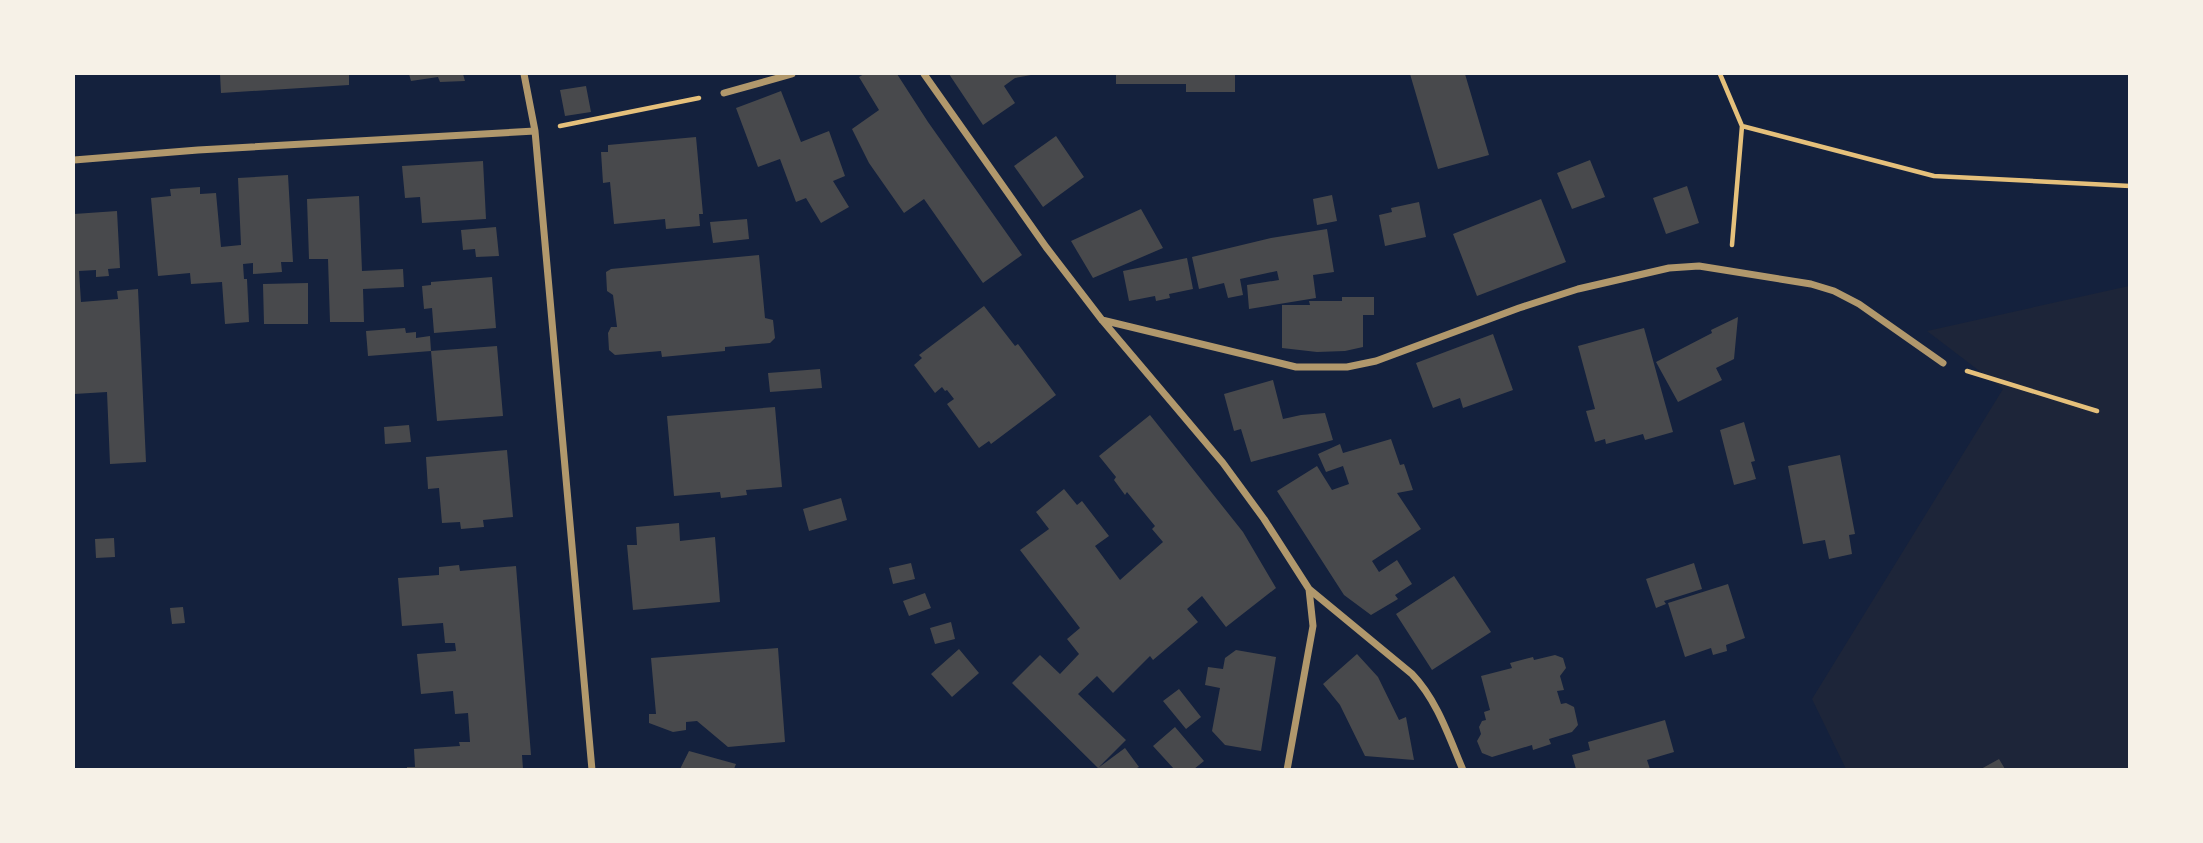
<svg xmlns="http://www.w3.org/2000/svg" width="2203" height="843" viewBox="0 0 2203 843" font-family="'DejaVu Sans',sans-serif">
  <rect width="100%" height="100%" fill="#14213d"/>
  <path fill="#1d2539" d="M 2129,286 L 2129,769 L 1846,769 L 1812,699 L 2003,389 L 1927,331 Z"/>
  <path fill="#48494c" d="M 220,74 L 349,74 L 349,85 L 221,93 Z
    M 409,74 L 463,74 L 465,81 L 440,82 L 438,77 L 411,81 Z
    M 864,74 L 897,74 L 928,122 L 1022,255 L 983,283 L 924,199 L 904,213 L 869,163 L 852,129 L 879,110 L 859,77 Z
    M 949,74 L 1031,74 L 1031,75 L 1015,78 L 1004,86 L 1015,103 L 983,125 Z
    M 1116,74 L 1235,74 L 1235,92 L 1186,92 L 1186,84 L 1116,84 Z
    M 1410,74 L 1465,74 L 1489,155 L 1438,169 Z
    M 586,86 L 591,112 L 565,116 L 560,90 Z
    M 781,91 L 801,142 L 829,131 L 845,176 L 833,181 L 849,207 L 821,223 L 806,198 L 796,202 L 780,159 L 758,167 L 736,108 Z
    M 1056,136 L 1084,177 L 1043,207 L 1014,166 Z
    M 696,137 L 703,214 L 699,214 L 700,226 L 666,229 L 665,219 L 614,224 L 610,182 L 603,183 L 601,152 L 608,152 L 608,145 Z
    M 1590,160 L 1605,197 L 1572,209 L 1557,173 Z
    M 483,161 L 486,219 L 422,223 L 420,197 L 405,198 L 402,166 Z
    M 288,175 L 293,262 L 281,262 L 282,272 L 253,274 L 253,263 L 243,264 L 244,279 L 247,279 L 249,322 L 225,324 L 222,282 L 191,284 L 190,273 L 158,276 L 151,198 L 171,196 L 170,189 L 200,187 L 200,194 L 216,193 L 221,247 L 241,245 L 238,178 Z
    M 1687,186 L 1699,223 L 1666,234 L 1653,198 Z
    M 1332,195 L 1337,221 L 1317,225 L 1313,199 Z
    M 359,196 L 362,271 L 403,269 L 404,287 L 363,289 L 364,322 L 330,322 L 328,259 L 309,259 L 307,199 Z
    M 1541,199 L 1566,262 L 1477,296 L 1453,234 Z
    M 1419,202 L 1426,237 L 1385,246 L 1379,215 L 1392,212 L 1391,208 Z
    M 1141,209 L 1163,248 L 1093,278 L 1071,241 Z
    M 117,211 L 120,268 L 108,269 L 109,276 L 96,277 L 96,270 L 79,271 L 81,302 L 118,299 L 117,291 L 138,289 L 146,462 L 110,464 L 107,392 L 74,394 L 74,214 Z
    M 747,219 L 749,239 L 713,243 L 710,222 Z
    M 496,227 L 499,256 L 476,257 L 475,249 L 463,250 L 461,230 Z
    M 1327,229 L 1334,272 L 1313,275 L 1316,298 L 1249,309 L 1247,285 L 1279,280 L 1277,271 L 1240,279 L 1243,295 L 1228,298 L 1224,283 L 1199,289 L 1192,257 L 1271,238 Z
    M 759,255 L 765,318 L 773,320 L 775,338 L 770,343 L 725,347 L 725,351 L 662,357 L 661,351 L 615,355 L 609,350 L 608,333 L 611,327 L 617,327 L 613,295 L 607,291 L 606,272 L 611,269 Z
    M 1187,258 L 1193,289 L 1169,294 L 1170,298 L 1156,301 L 1155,296 L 1129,301 L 1123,271 Z
    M 492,277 L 496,328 L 434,333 L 432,308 L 424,309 L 422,286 L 431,285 L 431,282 Z
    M 308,283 L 308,324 L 264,324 L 263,284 Z
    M 1342,297 L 1374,297 L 1374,315 L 1363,315 L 1363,347 L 1345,351 L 1317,352 L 1282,348 L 1282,305 L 1310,305 L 1309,301 L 1342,301 Z
    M 984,306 L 1015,346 L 1018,344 L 1056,395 L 991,444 L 989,441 L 979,448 L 947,404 L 954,399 L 947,390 L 945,391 L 942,387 L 935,393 L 914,365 L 922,358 L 919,355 Z
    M 1738,317 L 1734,359 L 1716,368 L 1722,380 L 1678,402 L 1656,362 L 1712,333 L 1711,330 Z
    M 405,328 L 406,333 L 416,332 L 416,338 L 430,336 L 431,351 L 497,346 L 503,416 L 437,421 L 431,351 L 368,356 L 366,331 Z
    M 1644,328 L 1673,432 L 1645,440 L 1643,434 L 1606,444 L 1605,439 L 1595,442 L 1586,411 L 1595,409 L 1578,346 Z
    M 1493,334 L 1513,390 L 1463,408 L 1460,398 L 1433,408 L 1416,363 Z
    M 820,369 L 822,388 L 770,392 L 768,373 Z
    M 1273,380 L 1283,419 L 1301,415 L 1325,413 L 1333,440 L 1251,462 L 1241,429 L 1234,431 L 1224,394 Z
    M 775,407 L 782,487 L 746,490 L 747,495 L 721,498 L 720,492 L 674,496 L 667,416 Z
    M 1150,415 L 1243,532 L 1276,588 L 1226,627 L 1202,596 L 1187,609 L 1198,622 L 1153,660 L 1150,656 L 1113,693 L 1097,676 L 1078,694 L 1126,740 L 1098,768 L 1012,683 L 1040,655 L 1060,674 L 1079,654 L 1067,639 L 1080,628 L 1020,550 L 1049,529 L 1036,512 L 1064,489 L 1077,505 L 1082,501 L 1109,536 L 1095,546 L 1120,580 L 1163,542 L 1152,529 L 1155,526 L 1127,492 L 1125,495 L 1114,480 L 1116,477 L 1099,456 Z
    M 1744,422 L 1755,461 L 1751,462 L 1756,479 L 1734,485 L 1720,430 Z
    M 409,425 L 411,442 L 385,444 L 384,427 Z
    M 1391,439 L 1400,465 L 1404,464 L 1413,490 L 1397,493 L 1421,529 L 1372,561 L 1379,572 L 1397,560 L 1412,584 L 1395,595 L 1398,599 L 1371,615 L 1344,595 L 1277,491 L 1317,466 L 1332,490 L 1349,484 L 1343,466 L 1326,472 L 1318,454 L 1340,444 L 1343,453 Z
    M 507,450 L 513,517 L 483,520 L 484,527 L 461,529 L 460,522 L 442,523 L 439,488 L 428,489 L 426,457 Z
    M 1840,455 L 1855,534 L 1849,535 L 1852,554 L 1829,559 L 1825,540 L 1803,544 L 1788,466 Z
    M 841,498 L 847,520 L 809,531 L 803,509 Z
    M 679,523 L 680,541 L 715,537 L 720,602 L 633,610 L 627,545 L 637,545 L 636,527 Z
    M 114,538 L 115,557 L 96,558 L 95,539 Z
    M 911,563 L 915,579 L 893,584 L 889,568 Z
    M 1694,563 L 1702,589 L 1664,601 L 1666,604 L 1656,608 L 1646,579 Z
    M 459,565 L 460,571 L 516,566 L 531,755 L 522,755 L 523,769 L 407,769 L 407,767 L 415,767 L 414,749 L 460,746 L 459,742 L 470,742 L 468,713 L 455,714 L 453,691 L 421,694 L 417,654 L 456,651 L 455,643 L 445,643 L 443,623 L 402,626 L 398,578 L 439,575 L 439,567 Z
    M 1454,576 L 1491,632 L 1432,670 L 1396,614 Z
    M 1728,584 L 1745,638 L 1726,645 L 1727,651 L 1713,655 L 1711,648 L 1685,657 L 1668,603 Z
    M 925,593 L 931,608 L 909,616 L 903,601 Z
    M 183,607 L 185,623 L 172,624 L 170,608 Z
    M 951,622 L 955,639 L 935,644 L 930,628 Z
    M 778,648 L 785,742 L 728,747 L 697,721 L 686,722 L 686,730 L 673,732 L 649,723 L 649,714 L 656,714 L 651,658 Z
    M 959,649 L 979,673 L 952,697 L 931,674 Z
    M 1236,650 L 1276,657 L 1261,751 L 1225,745 L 1212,731 L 1220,688 L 1205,685 L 1208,667 L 1223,669 L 1225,658 Z
    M 1357,654 L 1378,677 L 1399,720 L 1406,717 L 1414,760 L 1365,756 L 1340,705 L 1323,684 Z
    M 1555,655 L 1563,658 L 1566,668 L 1560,676 L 1564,690 L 1557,691 L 1561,704 L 1566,703 L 1574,707 L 1578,725 L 1572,732 L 1549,739 L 1551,744 L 1533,750 L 1532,745 L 1492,757 L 1482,753 L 1477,741 L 1481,734 L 1479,727 L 1482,721 L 1486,720 L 1484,712 L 1490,710 L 1481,676 L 1512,668 L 1510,663 L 1533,657 L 1534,660 Z
    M 1179,689 L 1201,717 L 1186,729 L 1163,701 Z
    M 1665,720 L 1674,752 L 1647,760 L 1650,769 L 1576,769 L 1572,755 L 1590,750 L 1588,742 Z
    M 1175,727 L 1204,761 L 1194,769 L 1174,769 L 1153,746 Z
    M 1125,748 L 1139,767 L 1135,769 L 1099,769 L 1098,768 Z
    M 689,751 L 736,764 L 734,769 L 680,769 Z
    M 1999,759 L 2005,769 L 1981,769 Z"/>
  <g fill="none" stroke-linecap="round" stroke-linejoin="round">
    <path stroke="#e5c07b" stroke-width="4.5" d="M 1720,74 L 1742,126 L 1732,245
      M 560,126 L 699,98
      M 1742,126 L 1934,176 L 2130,186
      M 1967,371 L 2097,411"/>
    <path stroke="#b1986c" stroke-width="7" d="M 524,74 L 535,131 L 592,770
      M 924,74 L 1046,247 L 1102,320 L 1223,463 L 1264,519 L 1309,589 L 1313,626 L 1287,770
      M 724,93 L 792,74
      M 74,160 L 198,150 L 535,131
      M 1102,320 L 1296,367 L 1347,367 L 1376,361 L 1519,308 L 1578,289 L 1669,268 L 1699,266 L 1811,284 L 1834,291 L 1859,304 L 1943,363
      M 1309,589 L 1412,674 C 1437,700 1449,737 1463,770"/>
  </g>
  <rect width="2203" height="843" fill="none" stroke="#f6f1e7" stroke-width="150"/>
</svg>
